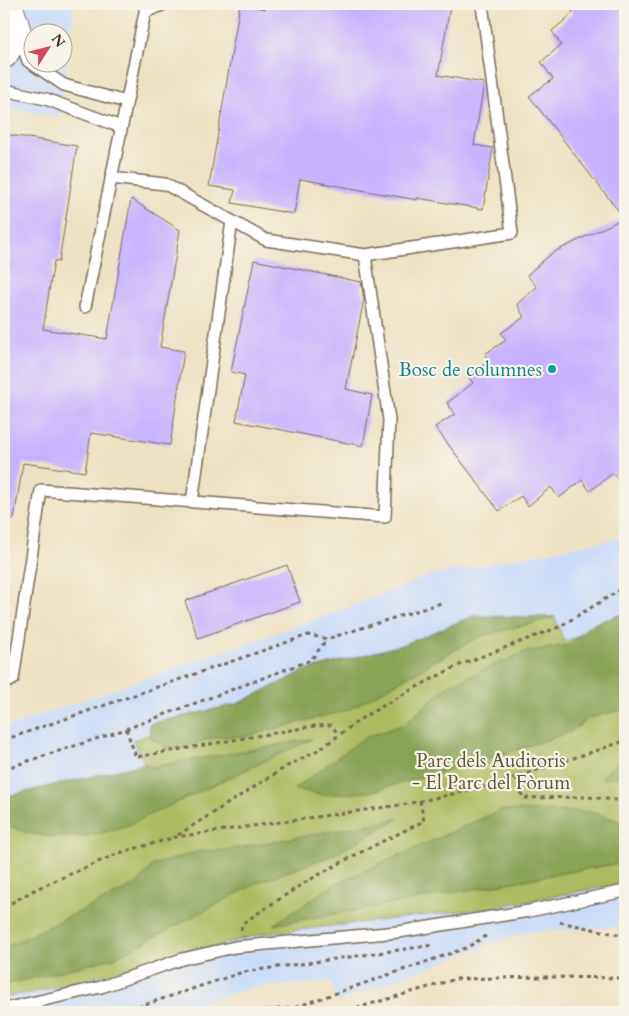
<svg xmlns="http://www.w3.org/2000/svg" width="629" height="1016" viewBox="0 0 629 1016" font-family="Cardo,serif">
  <rect width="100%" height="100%" fill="#f7f3e8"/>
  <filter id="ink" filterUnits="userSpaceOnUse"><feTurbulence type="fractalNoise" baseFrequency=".02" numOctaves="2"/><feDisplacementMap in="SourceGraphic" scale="10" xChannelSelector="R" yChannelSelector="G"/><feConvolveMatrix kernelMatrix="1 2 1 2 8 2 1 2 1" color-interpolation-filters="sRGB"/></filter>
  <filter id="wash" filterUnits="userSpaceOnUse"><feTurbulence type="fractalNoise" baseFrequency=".0096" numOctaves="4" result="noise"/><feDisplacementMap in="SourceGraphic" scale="20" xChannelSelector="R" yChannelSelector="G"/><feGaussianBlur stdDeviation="1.12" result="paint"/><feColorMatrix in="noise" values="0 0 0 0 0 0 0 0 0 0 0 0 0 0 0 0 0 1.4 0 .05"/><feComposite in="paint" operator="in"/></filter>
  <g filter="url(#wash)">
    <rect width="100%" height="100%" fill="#eee2c4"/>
    <path fill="#cadcf9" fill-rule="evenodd" d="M 4,4 L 74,4 L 60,118 L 4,105 ZM 32,32 L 62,32 L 62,62 L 32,62 Z
      M 625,537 L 625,925 L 615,927 L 527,932 L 493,943 L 337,1002 L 331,981 L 250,988 L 170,1012 L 4,1012 L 4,728 L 317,619 L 429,576 Z"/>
    <path fill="#acbb5e" stroke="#74723e" d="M 555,617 L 564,642 L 625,618 L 625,883 L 489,908 L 262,934 L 36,992 L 4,997 L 4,797 L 145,764 L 133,740 L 346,669 Z"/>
    <path fill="#89a355" stroke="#62663a" d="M 625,613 L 625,709 L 589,718 L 570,732 L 498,756 L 369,792 L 323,795 L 294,789 L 364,738 L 405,724 L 449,685 L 525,652 L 569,645 L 590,625 Z
      M 473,616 L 555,617 L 478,637 L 348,710 L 247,736 L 216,737 L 172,751 L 151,738 L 149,724 L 237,704 L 304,671 L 405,644 Z
      M 312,739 L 128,825 C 88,839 43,844 4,823 L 4,797 L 145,764 L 151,767 Z
      M 625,758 L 625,777 L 601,779 L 616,763 Z
      M 501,810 L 591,812 L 625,823 L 625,862 L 273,925 L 335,884 Z
      M 398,819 L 331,856 L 259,882 L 114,958 L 4,985 L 4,948 L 137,884 L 153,865 L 200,851 L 226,850 Z"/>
    <g id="blocks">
      <path fill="#c7b2ff" d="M 240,4 L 265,9 L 266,4 L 432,4 L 450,7 L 438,75 L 484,83 L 474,145 L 493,148 L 483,209 L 417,198 L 417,200 L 300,179 L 294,214 L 232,203 L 235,190 L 209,186 Z
        M 566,4 L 625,4 L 625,489 L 613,473 L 590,491 L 582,480 L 559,498 L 551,487 L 528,506 L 521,496 L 499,511 L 435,427 L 455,414 L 447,403 L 473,383 L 469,377 L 488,361 L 485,354 L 506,340 L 501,333 L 524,317 L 517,304 L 537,287 L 527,275 L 552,253 L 624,218 L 529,96 L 553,79 L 541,62 L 561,45 L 552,31 L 573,13 Z
        M 4,134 L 77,146 L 59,262 L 54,261 L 43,329 L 107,339 L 131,199 L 180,230 L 160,347 L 184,351 L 170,445 L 91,433 L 85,472 L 23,463 L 14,519 L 4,519 Z
        M 254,260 L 361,282 L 364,299 L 346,389 L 372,395 L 363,446 L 236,421 L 245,375 L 231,372 Z
        M 287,565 L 300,602 L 198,638 L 185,601 Z"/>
    </g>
  </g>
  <g filter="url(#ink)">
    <use href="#blocks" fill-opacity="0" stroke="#7a6a58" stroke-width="1"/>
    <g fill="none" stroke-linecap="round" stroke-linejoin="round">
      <defs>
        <path id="lane" d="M 145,12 L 164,4
          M 19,35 L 28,61 L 64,85 L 126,102
          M 4,90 L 46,99 L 121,127
          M 111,178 L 165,184 L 266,240 L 365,255 L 512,233 L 482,4
          M 85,307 L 145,12 L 145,4
          M 192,502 L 232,221
          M 4,684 L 13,679 L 41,490 L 385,517 L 389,420 L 365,255
          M 4,1009 L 101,987 L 182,959 L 235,947 L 398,932 L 529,911 L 625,891"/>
        <path id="secondary" d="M 4,54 L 17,32 L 9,8"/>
      </defs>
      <use href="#lane" stroke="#7a6a58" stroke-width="14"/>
      <use href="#secondary" stroke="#7a6a58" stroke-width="30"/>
      <path stroke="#7a6a58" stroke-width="3" stroke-dasharray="4 4" stroke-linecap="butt" d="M 126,729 L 136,757 L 314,726 L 331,725 L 339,735
        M 4,740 L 308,635 L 327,639 L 441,603
        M 4,769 L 126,729 L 311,660 L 327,639
        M 516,777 L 523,798 L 588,797 L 625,801
        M 178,835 L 289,765 L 320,749 L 365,716 L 411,690 L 457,666 L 559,627 L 625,587
        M 4,907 L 36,889 L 119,853 L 176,837 L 407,804 L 489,786 L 625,741
        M 560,922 L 625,936
        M 241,930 L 243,923 L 304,883 L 351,857 L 424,821 L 420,801
        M 296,1007 L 466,948 L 486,936
        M 123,1012 L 243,972 L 434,945
        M 245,1012 L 293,1008 L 343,1012 L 456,979 L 543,977 L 625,978"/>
      <use href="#lane" stroke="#fff" stroke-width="11"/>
      <use href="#secondary" stroke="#fff" stroke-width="28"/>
    </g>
  </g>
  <circle fill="#0f9aa8" stroke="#f7f3e8" stroke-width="2" cx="552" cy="369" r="5"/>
  <g text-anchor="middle" stroke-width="4.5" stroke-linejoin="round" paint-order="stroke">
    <g font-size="19" fill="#0d838f" stroke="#f7f3e8" text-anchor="end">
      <text x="542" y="376">Bosc de columnes</text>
    </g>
    <g font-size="19" fill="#5d5631" stroke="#f7f3e8">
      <text x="491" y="767">Parc dels Auditoris<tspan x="491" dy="22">- El Parc del Fòrum</tspan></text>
    </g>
  </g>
  <rect width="629" height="1016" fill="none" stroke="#f7f3e8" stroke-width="20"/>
  <g transform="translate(48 48) rotate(54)"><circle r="24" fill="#f7f3e8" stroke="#aca397"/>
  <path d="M0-4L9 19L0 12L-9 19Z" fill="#d1495b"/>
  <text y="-8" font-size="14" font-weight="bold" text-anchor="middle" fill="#3b2a1e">N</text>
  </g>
</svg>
